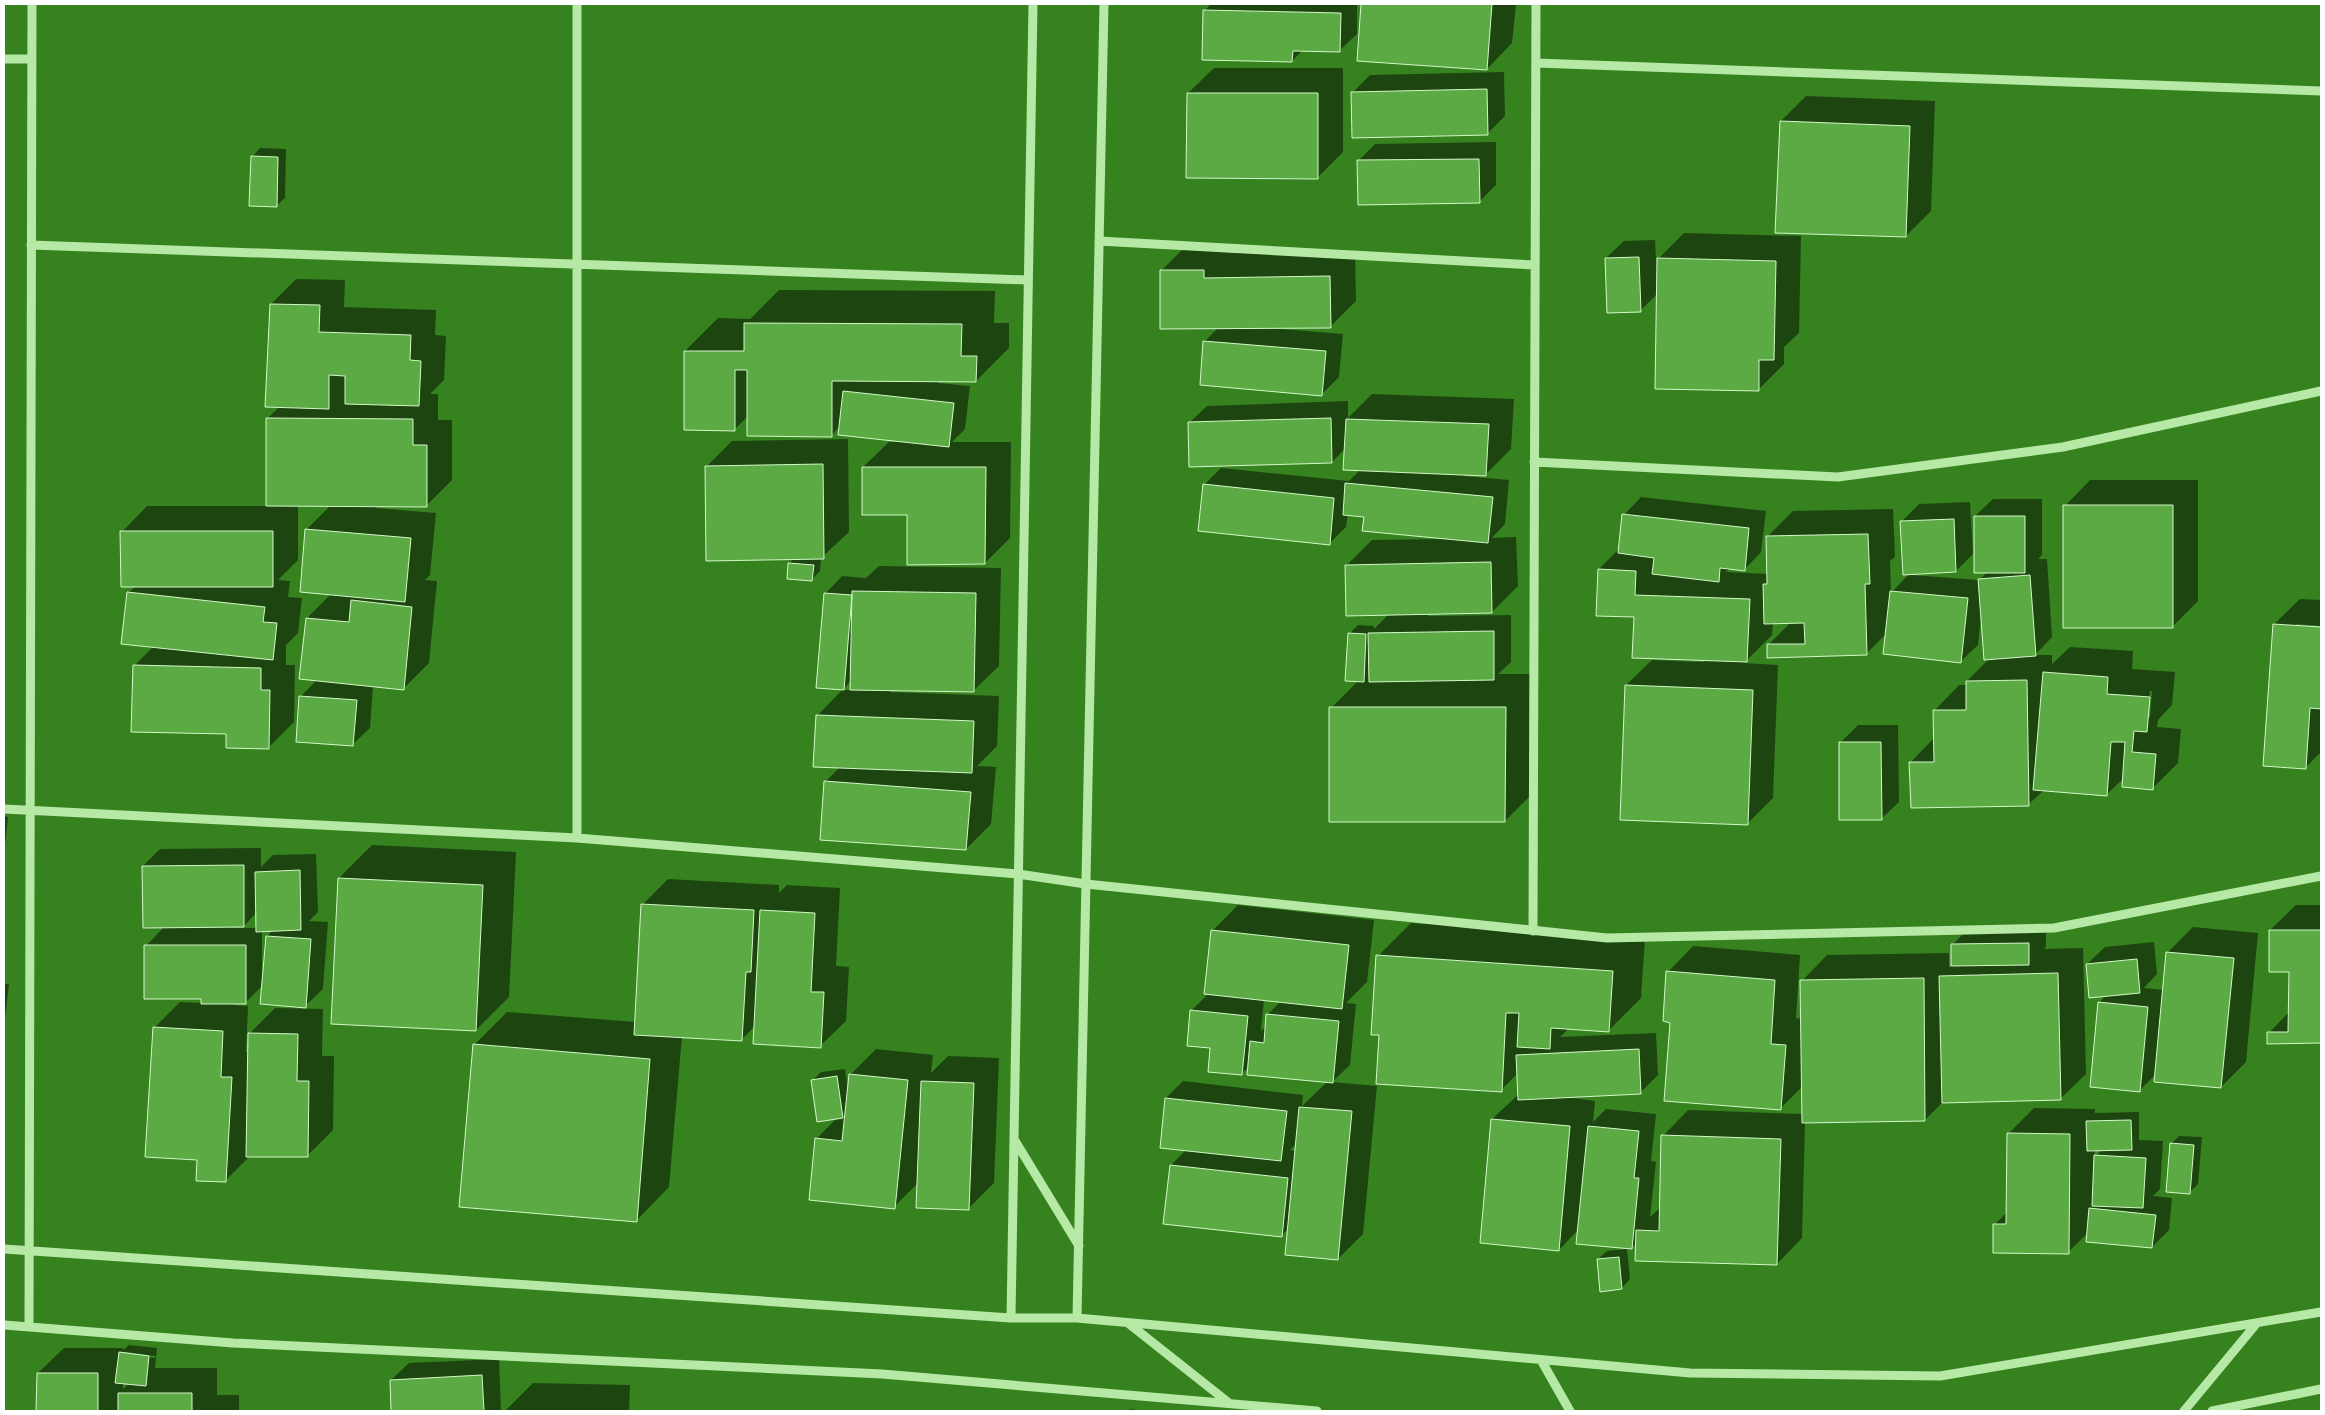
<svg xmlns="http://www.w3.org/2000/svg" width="2325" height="1415" viewBox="0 0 2325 1415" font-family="Rubik,sans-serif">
  <rect width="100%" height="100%" fill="#36821f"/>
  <path fill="#0007" fill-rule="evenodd" d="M 1211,4 L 1357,4 L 1357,34 L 1339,51 L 1303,50 L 1292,61 L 1204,11 Z
    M 1363,4 L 1516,4 L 1512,43 L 1487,69 L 1359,60 Z
    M 1214,68 L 1343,68 L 1343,152 L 1317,178 L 1188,93 Z
    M 1504,72 L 1505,116 L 1487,134 L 1352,93 L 1370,75 Z
    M 1806,96 L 1935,101 L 1931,211 L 1906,236 L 1781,121 Z
    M 1496,142 L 1496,185 L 1479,202 L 1358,161 L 1375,144 Z
    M 260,148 L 286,149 L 285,198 L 276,206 L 252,157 Z
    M 1684,233 L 1801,236 L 1799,333 L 1784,347 L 1784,364 L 1758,390 L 1658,293 L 1640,311 L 1606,258 L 1624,241 L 1655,240 L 1656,261 Z
    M 1187,245 L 1229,245 L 1229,253 L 1355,251 L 1356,301 L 1330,327 L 1281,327 L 1281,329 L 1343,334 L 1339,377 L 1322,394 L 1204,342 L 1218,328 L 1161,271 Z
    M 296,279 L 345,280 L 344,307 L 436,310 L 435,335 L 446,336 L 444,380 L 430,394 L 438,394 L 438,420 L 452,420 L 452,480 L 426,506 L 376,506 L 376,508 L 436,513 L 430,575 L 425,580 L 437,581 L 429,663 L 403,689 L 373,686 L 370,728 L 352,745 L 300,697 L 317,680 L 307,618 L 331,594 L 307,529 L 330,506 L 298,505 L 298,560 L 278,580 L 290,581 L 288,597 L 302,598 L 298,633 L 286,645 L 286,665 L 295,665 L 294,722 L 268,748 L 228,733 L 134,666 L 154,646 L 128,593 L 136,586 L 122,532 L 147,506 L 267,506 L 268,418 L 280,406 L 271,304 Z
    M 779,290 L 995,291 L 994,323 L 1009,323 L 1009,348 L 976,381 L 938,381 L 938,383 L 970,386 L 965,429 L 952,442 L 1011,442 L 1010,538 L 985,563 L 908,514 L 863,467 L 889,442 L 895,442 L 895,440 L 840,426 L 831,436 L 748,416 L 734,430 L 685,351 L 718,318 L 750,319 Z
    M 1372,394 L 1514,399 L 1511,449 L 1486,474 L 1464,474 L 1464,476 L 1509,480 L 1505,524 L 1492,538 L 1516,537 L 1518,586 L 1492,612 L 1428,613 L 1428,616 L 1511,615 L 1511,662 L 1498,674 L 1538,674 L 1538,788 L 1505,821 L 1331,708 L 1358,681 L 1349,634 L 1358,625 L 1374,626 L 1374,629 L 1389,614 L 1346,566 L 1372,540 L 1440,539 L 1440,537 L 1365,516 L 1348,514 L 1346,527 L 1329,544 L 1204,485 L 1221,468 L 1349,481 L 1361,469 L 1346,448 L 1332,462 L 1189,423 L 1207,406 L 1348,401 L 1348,418 Z
    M 848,439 L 849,532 L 821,558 L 820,571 L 811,580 L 789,564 L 794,558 L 706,467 L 732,441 Z
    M 2090,480 L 2198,480 L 2198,601 L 2172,627 L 2065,506 Z
    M 1641,497 L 1766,511 L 1761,552 L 1744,570 L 1731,568 L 1726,572 L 1768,574 L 1767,537 L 1793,511 L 1893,509 L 1895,557 L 1890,561 L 1891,593 L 1910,573 L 1901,522 L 1919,504 L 1970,502 L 1973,554 L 1956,571 L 1911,573 L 1911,575 L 1979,580 L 1987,572 L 1975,516 L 1993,499 L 2042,499 L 2042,555 L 2038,559 L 2047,559 L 2052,637 L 2035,655 L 2052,655 L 2052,664 L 2070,647 L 2133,651 L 2132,669 L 2175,672 L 2172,705 L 2158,720 L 2157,727 L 2181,729 L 2178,763 L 2153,788 L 2124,778 L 2106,795 L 2044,790 L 2029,804 L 1911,762 L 1934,738 L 1934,711 L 1959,685 L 1967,685 L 1967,681 L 1990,658 L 1981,617 L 1978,645 L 1960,662 L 1887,633 L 1866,654 L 1768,645 L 1791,622 L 1773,623 L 1772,635 L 1744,663 L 1778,665 L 1773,798 L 1747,824 L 1626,685 L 1652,660 L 1704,662 L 1704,659 L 1635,616 L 1599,569 L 1619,549 L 1624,515 ZM 2150,691 L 2152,691 L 2150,717 L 2147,717 Z
    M 879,566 L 1001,568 L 999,666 L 973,691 L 891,690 L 890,692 L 999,696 L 997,746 L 977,766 L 996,767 L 991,824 L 966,849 L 825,782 L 840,767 L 817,716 L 842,690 L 852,690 L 852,680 L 844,688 L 825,594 L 842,576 L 866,578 Z
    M 2300,599 L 2321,600 L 2321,626 L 2296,624 L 2296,627 L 2321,628 L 2321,752 L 2305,768 L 2274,624 Z
    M 1858,725 L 1898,725 L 1899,802 L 1881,819 L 1840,743 Z
    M 4,816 L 8,817 L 4,854 Z
    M 372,845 L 516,852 L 509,997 L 476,1030 L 339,878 Z
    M 261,848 L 261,867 L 273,855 L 316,854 L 318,912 L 309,921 L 328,922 L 323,989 L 305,1006 L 263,985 L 245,1003 L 234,1003 L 233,1005 L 248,1006 L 246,1052 L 249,1052 L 249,1034 L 275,1008 L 323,1009 L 322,1056 L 334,1056 L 333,1130 L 307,1156 L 251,1155 L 225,1181 L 198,1159 L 154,1028 L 180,1002 L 203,1003 L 203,998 L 146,946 L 164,927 L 143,866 L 160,849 ZM 257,912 L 257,928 L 233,928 L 233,926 L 244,926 ZM 273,930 L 267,936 L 264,972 L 262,972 L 262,931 Z
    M 668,879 L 779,885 L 779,893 L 787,885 L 840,888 L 836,966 L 849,967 L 846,1021 L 820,1046 L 755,1026 L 742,1039 L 682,1036 L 669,1187 L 636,1221 L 474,1045 L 507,1012 L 636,1022 L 642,905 Z
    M 1238,905 L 1374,920 L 1367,982 L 1346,1003 L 1356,1004 L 1350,1065 L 1332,1082 L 1377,1086 L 1363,1234 L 1338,1259 L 1289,1228 L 1281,1236 L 1171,1165 L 1186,1150 L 1166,1098 L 1183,1081 L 1303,1095 L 1302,1106 L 1327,1082 L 1249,1067 L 1242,1073 L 1211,1047 L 1191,1011 L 1209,993 L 1212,931 ZM 1264,999 L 1281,1001 L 1268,1014 L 1266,1026 L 1261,1031 ZM 1297,1143 L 1296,1151 L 1290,1150 Z
    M 2296,905 L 2321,905 L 2321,1042 L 2268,1042 L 2269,1033 L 2290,1011 L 2290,971 L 2270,930 Z
    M 1411,923 L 1645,938 L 1641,998 L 1608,1031 L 1569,1028 L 1560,1037 L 1656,1033 L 1658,1075 L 1640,1093 L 1566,1097 L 1595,1101 L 1593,1122 L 1606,1109 L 1656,1114 L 1651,1161 L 1656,1162 L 1650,1217 L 1661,1207 L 1663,1136 L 1688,1110 L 1803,1114 L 1803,1086 L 1780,1109 L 1671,1021 L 1668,972 L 1693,946 L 1800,955 L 1796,1018 L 1802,1019 L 1802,981 L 1827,955 L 1949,953 L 1949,968 L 1952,965 L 1952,945 L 1969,928 L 2046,927 L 2046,947 L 2044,949 L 2083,948 L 2086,1074 L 2060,1099 L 1943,1102 L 1925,1120 L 1805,1122 L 1802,1238 L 1777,1264 L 1637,1243 L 1631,1248 L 1578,1230 L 1559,1250 L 1492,1119 L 1519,1094 L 1518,1073 L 1501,1090 L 1380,1033 L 1378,956 Z
    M 2193,927 L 2258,933 L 2246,1062 L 2221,1087 L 2156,1074 L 2139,1091 L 2099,1003 L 2106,995 L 2087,964 L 2105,947 L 2154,942 L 2157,974 L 2144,988 L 2164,990 L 2167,953 Z
    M 4,984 L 9,984 L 4,1027 Z
    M 876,1049 L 933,1055 L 931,1073 L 948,1056 L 999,1058 L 994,1183 L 969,1208 L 918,1183 L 894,1207 L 816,1139 L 837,1118 L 812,1081 L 821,1072 L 845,1069 L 848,1090 L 850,1075 Z
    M 2034,1108 L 2095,1109 L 2095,1113 L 2139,1112 L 2139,1140 L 2163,1141 L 2160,1189 L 2153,1196 L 2172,1198 L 2169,1230 L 2152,1247 L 2088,1233 L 2068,1252 L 1994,1225 L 2007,1212 L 2008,1134 ZM 2095,1150 L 2102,1150 L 2094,1157 Z
    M 2179,1136 L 2202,1137 L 2198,1184 L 2190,1192 L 2171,1144 Z
    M 1627,1249 L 1630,1279 L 1622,1288 L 1598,1259 L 1607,1251 Z
    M 129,1345 L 157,1348 L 155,1368 L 217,1368 L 217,1395 L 239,1395 L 239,1411 L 38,1411 L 38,1373 L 64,1348 L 123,1348 L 123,1350 ZM 126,1352 L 156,1356 L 155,1358 L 126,1355 ZM 123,1382 L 129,1383 L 123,1389 Z
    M 499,1359 L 501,1411 L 430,1411 L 429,1408 L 391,1380 L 409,1363 Z
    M 533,1383 L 630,1385 L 629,1411 L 505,1411 Z
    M 1130,1409 L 1144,1411 L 1128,1411 Z"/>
  <path fill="#5baa44" stroke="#d5f7ca" d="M 1361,4 L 1492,4 L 1487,70 L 1357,61 Z
    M 1203,10 L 1341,13 L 1340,52 L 1293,51 L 1292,62 L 1202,60 Z
    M 1487,89 L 1488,135 L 1352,138 L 1351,92 Z
    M 1187,93 L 1318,93 L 1318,179 L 1186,178 Z
    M 1780,121 L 1910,126 L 1906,237 L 1775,233 Z
    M 251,156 L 278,157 L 277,207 L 249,206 Z
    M 1479,159 L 1480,203 L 1358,205 L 1357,160 Z
    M 1639,257 L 1641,312 L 1607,313 L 1605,258 Z
    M 1657,258 L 1776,261 L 1774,360 L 1759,360 L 1759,391 L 1655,389 Z
    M 1160,270 L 1204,270 L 1204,278 L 1330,276 L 1331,328 L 1160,329 Z
    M 270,304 L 320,305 L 319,332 L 411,335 L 410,360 L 421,361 L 419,406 L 345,404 L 345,376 L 329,375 L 329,409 L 265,407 Z
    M 744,323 L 962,324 L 961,356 L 977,356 L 976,382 L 832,381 L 832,437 L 747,436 L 747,370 L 735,370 L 735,431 L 684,430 L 684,351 L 744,351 Z
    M 1203,341 L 1326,351 L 1322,396 L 1200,385 Z
    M 843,391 L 954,403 L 949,447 L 838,435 Z
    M 266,418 L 413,419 L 413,445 L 427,445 L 427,507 L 266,506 Z
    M 1331,418 L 1332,463 L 1189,467 L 1188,422 Z
    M 1346,419 L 1489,424 L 1486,476 L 1343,470 Z
    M 823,464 L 824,559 L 706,561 L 705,466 Z
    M 862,467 L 986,467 L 985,564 L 907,565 L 907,515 L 862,515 Z
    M 1345,483 L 1493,497 L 1488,543 L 1362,531 L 1364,517 L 1343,515 Z
    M 1203,484 L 1334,498 L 1330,545 L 1198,531 Z
    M 2063,505 L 2173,505 L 2173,628 L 2063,628 Z
    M 1622,514 L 1749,528 L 1745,571 L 1720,568 L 1719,582 L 1652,574 L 1654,558 L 1618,553 Z
    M 1974,516 L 2025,516 L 2025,573 L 1974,573 Z
    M 1954,519 L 1956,572 L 1903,575 L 1900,521 Z
    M 305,529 L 411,538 L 405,602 L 300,592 Z
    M 120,531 L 273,531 L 273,587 L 121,587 Z
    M 1868,534 L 1870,584 L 1865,584 L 1867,655 L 1767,658 L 1767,644 L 1805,644 L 1804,623 L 1764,624 L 1763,584 L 1767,584 L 1766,536 Z
    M 1491,562 L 1492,613 L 1346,616 L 1345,565 Z
    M 788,563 L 814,565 L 812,581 L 787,579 Z
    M 1598,569 L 1636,571 L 1635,595 L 1750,599 L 1747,662 L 1632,658 L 1634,617 L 1596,616 Z
    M 2030,575 L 2036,656 L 1984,660 L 1978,579 Z
    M 852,591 L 976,593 L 974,692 L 850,690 Z
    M 1890,591 L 1968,598 L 1961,663 L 1883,654 Z
    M 127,592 L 265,607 L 263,622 L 277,623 L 273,660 L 121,644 Z
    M 824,593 L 852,595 L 844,690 L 816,688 Z
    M 351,600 L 412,607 L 404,690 L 299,679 L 306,618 L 349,622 Z
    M 2273,624 L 2321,627 L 2321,709 L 2310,708 L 2306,769 L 2263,766 Z
    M 1494,631 L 1494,680 L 1369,682 L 1368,633 Z
    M 1348,633 L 1366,634 L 1364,682 L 1345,681 Z
    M 133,665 L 261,668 L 261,690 L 270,690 L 269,749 L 226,748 L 226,734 L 131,732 Z
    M 2043,672 L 2108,677 L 2107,694 L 2150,697 L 2147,732 L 2134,731 L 2132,752 L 2156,754 L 2153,790 L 2122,787 L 2125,742 L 2111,742 L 2107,796 L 2033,790 Z
    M 2027,680 L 2029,806 L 1911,808 L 1909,762 L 1934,762 L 1933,710 L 1966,710 L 1966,681 Z
    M 1625,685 L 1753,690 L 1748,825 L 1620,820 Z
    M 299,696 L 357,700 L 353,746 L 296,742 Z
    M 1329,707 L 1506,707 L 1505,822 L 1329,822 Z
    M 816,715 L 974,721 L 972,773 L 813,767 Z
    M 1839,742 L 1881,742 L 1882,820 L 1839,820 Z
    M 824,781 L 971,792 L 966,850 L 820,840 Z
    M 244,865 L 244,927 L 143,928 L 142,866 Z
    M 300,870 L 301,930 L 256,932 L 255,872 Z
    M 338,878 L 483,885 L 476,1031 L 331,1024 Z
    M 641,904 L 754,910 L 751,972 L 746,972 L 742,1041 L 634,1035 Z
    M 760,910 L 815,913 L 811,992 L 824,992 L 821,1048 L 753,1044 Z
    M 1211,930 L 1349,945 L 1342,1009 L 1204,994 Z
    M 2269,930 L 2321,930 L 2321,1043 L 2267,1044 L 2267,1032 L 2288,1032 L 2289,972 L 2269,972 Z
    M 266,936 L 311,939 L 306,1008 L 260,1004 Z
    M 2029,943 L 2029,965 L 1951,966 L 1951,944 Z
    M 144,945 L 246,945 L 246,1004 L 201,1004 L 201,999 L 144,999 Z
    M 2166,952 L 2234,958 L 2221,1088 L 2154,1082 Z
    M 1376,955 L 1613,971 L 1609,1032 L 1551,1028 L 1550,1049 L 1517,1047 L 1519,1013 L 1506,1013 L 1502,1092 L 1376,1084 L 1379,1035 L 1371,1035 Z
    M 2137,959 L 2140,993 L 2089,998 L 2086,964 Z
    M 1666,971 L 1775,980 L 1771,1044 L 1786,1045 L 1781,1110 L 1664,1101 L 1670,1023 L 1663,1021 Z
    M 2058,973 L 2061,1100 L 1942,1103 L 1939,976 Z
    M 1924,978 L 1925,1121 L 1802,1123 L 1800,980 Z
    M 2098,1002 L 2148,1007 L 2140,1092 L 2090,1087 Z
    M 1190,1010 L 1248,1016 L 1242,1075 L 1208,1072 L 1210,1048 L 1187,1046 Z
    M 1266,1014 L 1339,1021 L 1333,1083 L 1247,1075 L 1250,1041 L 1264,1043 Z
    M 153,1027 L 223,1031 L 221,1077 L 232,1077 L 226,1182 L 196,1181 L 197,1160 L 145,1157 Z
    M 248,1033 L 298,1034 L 297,1081 L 309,1081 L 308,1157 L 246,1157 Z
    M 473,1044 L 650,1059 L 637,1222 L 459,1207 Z
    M 1639,1049 L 1641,1094 L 1518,1100 L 1516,1055 Z
    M 849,1074 L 908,1080 L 895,1209 L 809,1200 L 815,1138 L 842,1141 Z
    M 837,1076 L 843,1118 L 817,1122 L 811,1080 Z
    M 921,1081 L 974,1083 L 969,1210 L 916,1208 Z
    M 1165,1098 L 1287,1111 L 1281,1161 L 1160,1148 Z
    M 1299,1107 L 1352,1111 L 1338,1260 L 1285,1255 Z
    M 1491,1119 L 1570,1126 L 1559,1251 L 1480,1243 Z
    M 2131,1120 L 2132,1150 L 2087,1151 L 2086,1121 Z
    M 1588,1126 L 1639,1131 L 1634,1178 L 1639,1178 L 1632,1249 L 1576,1244 Z
    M 2007,1133 L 2070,1134 L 2069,1254 L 1993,1253 L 1993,1224 L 2006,1224 Z
    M 1661,1135 L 1781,1139 L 1777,1265 L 1635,1261 L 1636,1230 L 1659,1231 Z
    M 2170,1143 L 2194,1145 L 2190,1194 L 2166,1192 Z
    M 2094,1155 L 2146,1158 L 2143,1208 L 2092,1206 Z
    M 1170,1165 L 1288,1178 L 1282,1237 L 1163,1224 Z
    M 2089,1208 L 2156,1215 L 2152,1248 L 2086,1242 Z
    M 1619,1257 L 1622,1289 L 1600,1292 L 1597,1259 Z
    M 119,1352 L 149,1356 L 146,1386 L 115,1383 Z
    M 37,1373 L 98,1373 L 98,1411 L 36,1411 Z
    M 482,1375 L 484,1411 L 391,1411 L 390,1380 Z
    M 118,1393 L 192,1393 L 192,1411 L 118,1411 Z"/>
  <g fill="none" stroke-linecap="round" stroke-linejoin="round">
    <path stroke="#b6e9a6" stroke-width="9" d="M 4,59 L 32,59
      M 1536,63 L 2321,91
      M 1099,241 L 1535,265
      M 31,245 L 1027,280
      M 1534,462 L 1838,477 L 2063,447 L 2321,391
      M 4,809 L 577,838 L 577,4
      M 577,838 L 1018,874 L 1086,884 L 1607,938 L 2054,928 L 2321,876
      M 1533,931 L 1536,4
      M 1014,1139 L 1079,1246
      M 4,1249 L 1011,1318 L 1077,1318 L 1690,1373 L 1940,1376 L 2321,1312
      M 1011,1318 L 1033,4
      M 1077,1318 L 1104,4
      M 1128,1323 L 1229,1403
      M 4,1325 L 233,1343 L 882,1374 L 1317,1411
      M 29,1327 L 32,4
      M 1541,1360 L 1570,1411
      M 2184,1411 L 2257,1323
      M 2212,1411 L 2321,1389"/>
  </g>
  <rect width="2325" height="1415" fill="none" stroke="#ffffff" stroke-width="10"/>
</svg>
